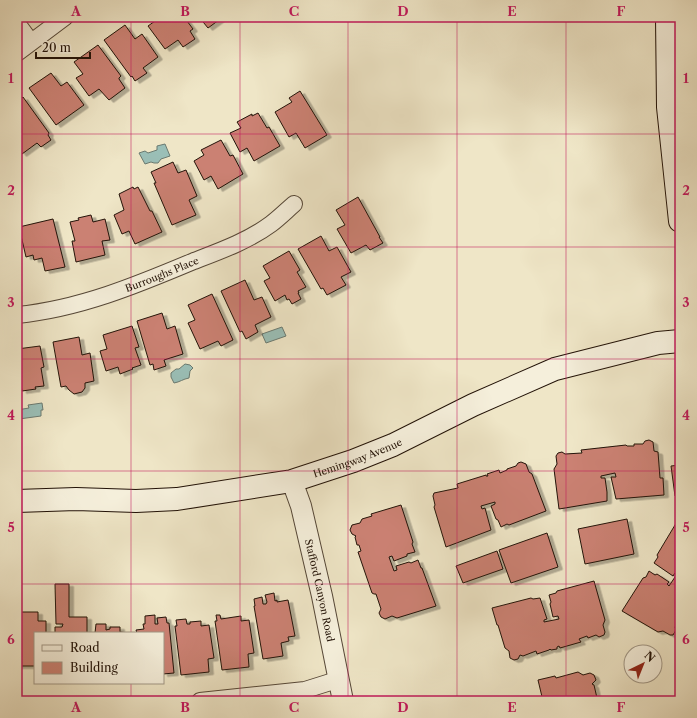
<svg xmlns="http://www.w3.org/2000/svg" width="697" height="718" viewBox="0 0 697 718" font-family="'Libre Caslon Text',serif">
  <defs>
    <filter id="shadow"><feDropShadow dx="4.5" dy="2.5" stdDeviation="0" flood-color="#0004"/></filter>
  </defs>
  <rect width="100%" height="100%" fill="#efe6c7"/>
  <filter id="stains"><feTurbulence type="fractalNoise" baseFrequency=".005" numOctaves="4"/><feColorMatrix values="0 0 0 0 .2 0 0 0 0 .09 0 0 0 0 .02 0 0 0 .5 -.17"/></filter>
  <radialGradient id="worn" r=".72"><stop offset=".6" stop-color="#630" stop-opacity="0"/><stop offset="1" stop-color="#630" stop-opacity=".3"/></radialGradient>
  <path fill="#9abfb7" stroke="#6a7a71" d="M 165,144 L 170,156 L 161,159 L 158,163 L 154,163 L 151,162 L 145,164 L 139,153 L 145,151 L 148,153 L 157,150 L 157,146 Z
    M 282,327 L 286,336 L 266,343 L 262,334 Z
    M 185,364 L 190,365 L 193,368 L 190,371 L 189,378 C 183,379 180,382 174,383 L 171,377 L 171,373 L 176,369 L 179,369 Z
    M 42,403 L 43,410 L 41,410 L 41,416 L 19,419 L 17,410 L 29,408 L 28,405 Z"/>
  <path fill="#cb8173" stroke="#221207" filter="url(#shadow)" d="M 152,17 L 184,17 L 193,29 L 190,31 L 195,39 L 183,47 L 178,40 L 165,49 L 148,26 L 155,21 Z
    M 199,17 L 223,17 L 208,28 Z
    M 125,25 L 135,39 L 142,34 L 158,57 L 143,68 L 147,73 L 135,81 L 132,76 L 131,77 L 104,40 Z
    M 98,45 L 121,76 L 119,78 L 119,79 L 125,88 L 109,100 L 99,89 L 89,96 L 76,78 L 83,74 L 74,62 Z
    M 51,73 L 61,86 L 67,82 L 84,105 L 56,125 L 29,88 Z
    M 300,91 L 327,135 L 305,148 L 296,133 L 289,137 L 275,112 L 292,102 L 289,98 Z
    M 23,97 L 49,133 L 48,135 L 51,140 L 41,147 L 37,143 L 22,154 L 17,147 L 17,102 Z
    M 258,113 L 267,128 L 269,127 L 280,146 L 254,161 L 247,148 L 240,152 L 230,133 L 241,128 L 237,122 L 252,114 L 252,116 Z
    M 221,140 L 230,156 L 233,155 L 243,174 L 218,189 L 211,176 L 204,180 L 194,161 L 204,155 L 201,150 Z
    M 173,162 L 178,173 L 186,170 L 197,196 L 189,200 L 196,215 L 172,225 L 154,183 L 156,183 L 151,172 Z
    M 133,187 L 134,189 L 138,187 L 150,211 L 152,211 L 162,232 L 135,244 L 129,231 L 122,234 L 114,215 L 124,210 L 119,194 Z
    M 358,197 L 380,237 L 379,237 L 383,243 L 370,250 L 366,245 L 351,253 L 337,229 L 345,225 L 336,210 Z
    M 91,215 L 93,222 L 105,219 L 110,240 L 102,241 L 105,255 L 76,262 L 72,241 L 75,241 L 70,222 L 79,220 L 78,218 Z
    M 53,219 L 65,267 L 45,271 L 42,258 L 34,260 L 33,255 L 26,257 L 19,227 Z
    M 321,236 L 329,251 L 337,247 L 351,272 L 341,277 L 346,285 L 327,295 L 323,288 L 321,289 L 298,249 Z
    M 289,251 L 300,270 L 297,272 L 306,287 L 298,291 L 299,293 L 298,293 L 301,299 L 292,304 L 289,299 L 287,300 L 285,295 L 275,301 L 264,281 L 270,278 L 263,266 Z
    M 245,280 L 254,300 L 262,297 L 271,317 L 255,325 L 258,332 L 246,339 L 242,331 L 240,332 L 221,291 Z
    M 212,294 L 233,340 L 221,346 L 218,341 L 200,349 L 188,323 L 195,320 L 188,305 Z
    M 162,313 L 167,329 L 175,326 L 183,354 L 164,360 L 166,366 L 154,370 L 153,364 L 150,365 L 137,321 Z
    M 132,326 L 139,347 L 135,348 L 141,365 L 132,368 L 133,369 L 120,374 L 118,367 L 106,371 L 100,351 L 107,349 L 103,335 Z
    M 79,337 L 82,355 L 90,353 L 94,381 L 85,383 L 85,388 L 82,392 L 74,394 L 69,390 L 66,386 L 61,387 L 53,342 Z
    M 40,346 L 44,367 L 41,368 L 44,386 L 35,387 L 36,389 L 22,391 L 21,385 L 17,385 L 17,349 Z
    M 649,440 L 653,442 L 654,451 L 658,452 L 660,478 L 663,478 L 664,495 L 616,499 L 611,477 L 616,477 L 615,473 L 601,476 L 601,478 L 605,478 L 607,492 L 607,501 L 559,509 L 554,469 L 557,464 L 556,456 L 558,453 L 562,452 L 565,454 L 582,453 L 581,450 L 626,445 L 627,446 L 634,446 L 634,444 L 643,444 L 645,441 Z
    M 521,462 L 526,464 L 529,472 L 532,474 L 546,511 L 509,525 L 507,524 L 501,527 L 498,520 L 496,519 L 491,506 L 495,504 L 495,502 L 481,506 L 482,509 L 485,508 L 491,530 L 446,547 L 434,507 L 435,505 L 433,496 L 434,493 L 458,488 L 457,484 L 486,475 L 486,476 L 488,476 L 487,474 L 499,470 L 500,473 L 507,470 L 507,469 L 516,466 L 518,463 Z
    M 680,465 L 680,496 L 675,496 L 671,466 Z
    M 401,505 L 413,542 L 412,544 L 415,552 L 407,554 L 407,556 L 394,561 L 392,556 L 389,557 L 394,571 L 397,570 L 396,566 L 409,562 L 411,563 L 418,560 L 421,568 L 422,568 L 436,606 L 397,618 L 392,616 L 385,619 L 381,617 L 379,613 L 381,609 L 376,594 L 374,594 L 372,593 L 358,552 L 361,551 L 359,545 L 357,545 L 355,537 L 356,536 L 352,534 L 350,530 L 352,525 L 360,523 L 362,519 L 372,516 L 371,514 Z
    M 627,519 L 634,554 L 585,564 L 578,529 Z
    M 678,520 L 680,522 L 680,620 L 675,627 L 676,630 L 673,635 L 670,635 L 663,631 L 658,632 L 622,611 L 643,578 L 646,577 L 649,571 L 655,575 L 657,574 L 669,582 L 667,584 L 669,586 L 677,574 L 675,573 L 673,576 L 654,563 L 658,557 L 657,555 Z
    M 547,533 L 558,567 L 511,583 L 499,550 Z
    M 497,551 L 503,569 L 463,583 L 456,566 Z
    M 594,581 L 605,620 L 603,625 L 605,632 L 604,635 L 599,637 L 596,635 L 588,638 L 587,636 L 579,639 L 581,642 L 560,648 L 559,646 L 557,647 L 557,649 L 551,650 L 550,649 L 549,650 L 537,654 L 536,651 L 523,656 L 520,655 L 518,659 L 514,660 L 510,658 L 509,651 L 505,648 L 498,625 L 497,625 L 492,608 L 531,598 L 533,599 L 540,598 L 547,619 L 544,620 L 544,622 L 559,619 L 558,616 L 553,617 L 550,604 L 551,602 L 549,595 L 556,593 L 557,591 Z
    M 55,584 L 69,584 L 69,617 L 87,617 L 87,633 L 55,633 L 55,627 L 62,627 L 63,624 L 56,624 Z
    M 274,593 L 275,601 L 277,600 L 277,602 L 288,600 L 295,636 L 288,637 L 289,641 L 281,643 L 283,656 L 263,659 L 254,606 L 255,606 L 254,599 L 262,597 L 263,604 L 266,604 L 267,602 L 265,595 Z
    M 17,612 L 38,612 L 38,621 L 46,621 L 46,633 L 35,633 L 35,666 L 17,666 Z
    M 155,615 L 155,624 L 158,624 L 157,618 L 166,617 L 167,623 L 169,623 L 174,673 L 163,674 L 163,633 L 137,633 L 136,630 L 144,629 L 143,624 L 145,624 L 145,616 Z
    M 216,615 L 220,615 L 221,619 L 241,616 L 241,621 L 249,620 L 254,653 L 248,654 L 249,667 L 222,670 L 215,621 L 217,621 Z
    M 186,619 L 187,624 L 190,624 L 190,622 L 201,621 L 201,626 L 209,625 L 214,658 L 208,659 L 209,672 L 181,675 L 175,626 L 177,626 L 176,620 Z
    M 96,624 L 106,624 L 106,630 L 110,629 L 110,627 L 120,627 L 120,632 L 128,633 L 95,633 Z
    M 578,672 L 583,675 L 590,673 L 594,675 L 596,680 L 592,684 L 594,685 L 597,698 L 600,698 L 601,701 L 543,701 L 538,680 L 555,676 L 556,678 Z"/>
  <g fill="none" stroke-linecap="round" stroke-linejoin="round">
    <defs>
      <g id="minor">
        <path d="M 17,23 L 31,42"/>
        <path d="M 17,53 L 65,17"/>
        <path id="s1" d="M 17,315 C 79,309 137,285 194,261 C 220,251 248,241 271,224 C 279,218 286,211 294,204"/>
        <path d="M 200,701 L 305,690 L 340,679"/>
      </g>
      <g id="tertiary">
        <path id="s2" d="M 292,481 L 301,506 L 322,596 L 343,701"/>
      </g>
      <g id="secondary">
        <path d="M 667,17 L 668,107 L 680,221"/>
        <path id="s3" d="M 17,501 L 76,499 L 136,501 L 177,499 L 292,481 L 353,461 L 393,445 L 473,405 L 555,369 L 658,343 L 680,341"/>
      </g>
    </defs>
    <use href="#minor" stroke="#554737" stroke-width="18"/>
    <use href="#tertiary" stroke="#554737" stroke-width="22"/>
    <use href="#secondary" stroke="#221207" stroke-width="24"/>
    <use href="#minor" stroke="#f5efdb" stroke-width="16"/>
    <use href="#tertiary" stroke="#f5efdb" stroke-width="20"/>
    <use href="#secondary" stroke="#f5efdb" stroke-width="22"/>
  </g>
  <path fill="none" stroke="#c2185b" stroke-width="1" stroke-opacity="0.55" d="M 131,17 L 131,633M 240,17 L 240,701M 348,17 L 348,701M 457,17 L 457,701M 566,17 L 566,701M 17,134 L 680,134M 17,247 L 680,247M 17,359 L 680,359M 17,471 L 680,471M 17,584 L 680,584M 131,683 L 131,701"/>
  <g text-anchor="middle" stroke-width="3" stroke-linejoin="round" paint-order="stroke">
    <g font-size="10" fill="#221207" stroke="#f5efdb">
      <text dy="4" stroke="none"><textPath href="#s1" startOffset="151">Burroughs Place</textPath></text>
      <text dy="4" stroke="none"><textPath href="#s3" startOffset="346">Hemingway Avenue</textPath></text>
      <text dy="4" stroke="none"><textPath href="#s2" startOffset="113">Stafford Canyon Road</textPath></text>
    </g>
  </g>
  <rect width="697" height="718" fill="none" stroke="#efe6c7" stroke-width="44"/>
  <rect x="34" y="632" width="130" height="52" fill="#f5efdb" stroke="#a19786"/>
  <rect x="42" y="645" width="20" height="6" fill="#f5efdb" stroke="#a19786"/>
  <text x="70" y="652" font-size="12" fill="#221207">Road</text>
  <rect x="42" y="662" width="20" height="12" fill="#cb8173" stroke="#a19786"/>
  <text x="70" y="672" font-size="12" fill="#221207">Building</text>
  <g transform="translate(643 664) rotate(43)"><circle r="19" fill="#f5efdb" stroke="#a19786"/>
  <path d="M0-3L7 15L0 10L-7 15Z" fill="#8f2418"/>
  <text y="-6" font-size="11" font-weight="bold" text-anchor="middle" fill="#221207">N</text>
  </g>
  <path d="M36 52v6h54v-6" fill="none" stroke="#221207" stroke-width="2"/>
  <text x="42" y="52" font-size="12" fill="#221207" stroke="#f5efdb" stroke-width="3" paint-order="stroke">20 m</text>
  <rect x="22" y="22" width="653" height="674" fill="none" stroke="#c2185b" stroke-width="1.5"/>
  <g font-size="13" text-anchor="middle" font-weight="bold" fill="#c2185b">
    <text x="76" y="16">A</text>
    <text x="185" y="16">B</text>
    <text x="294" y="16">C</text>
    <text x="403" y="16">D</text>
    <text x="512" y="16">E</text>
    <text x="621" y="16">F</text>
    <text x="11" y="83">1</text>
    <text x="686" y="83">1</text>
    <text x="11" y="195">2</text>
    <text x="686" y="195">2</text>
    <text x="11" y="307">3</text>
    <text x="686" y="307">3</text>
    <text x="11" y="420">4</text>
    <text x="686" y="420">4</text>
    <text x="11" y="532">5</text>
    <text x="686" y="532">5</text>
    <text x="11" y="644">6</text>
    <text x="686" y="644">6</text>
    <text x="76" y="712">A</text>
    <text x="185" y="712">B</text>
    <text x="294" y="712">C</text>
    <text x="403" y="712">D</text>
    <text x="512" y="712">E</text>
    <text x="621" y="712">F</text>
  </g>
  <rect width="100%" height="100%" filter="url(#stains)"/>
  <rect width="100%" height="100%" fill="url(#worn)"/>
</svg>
